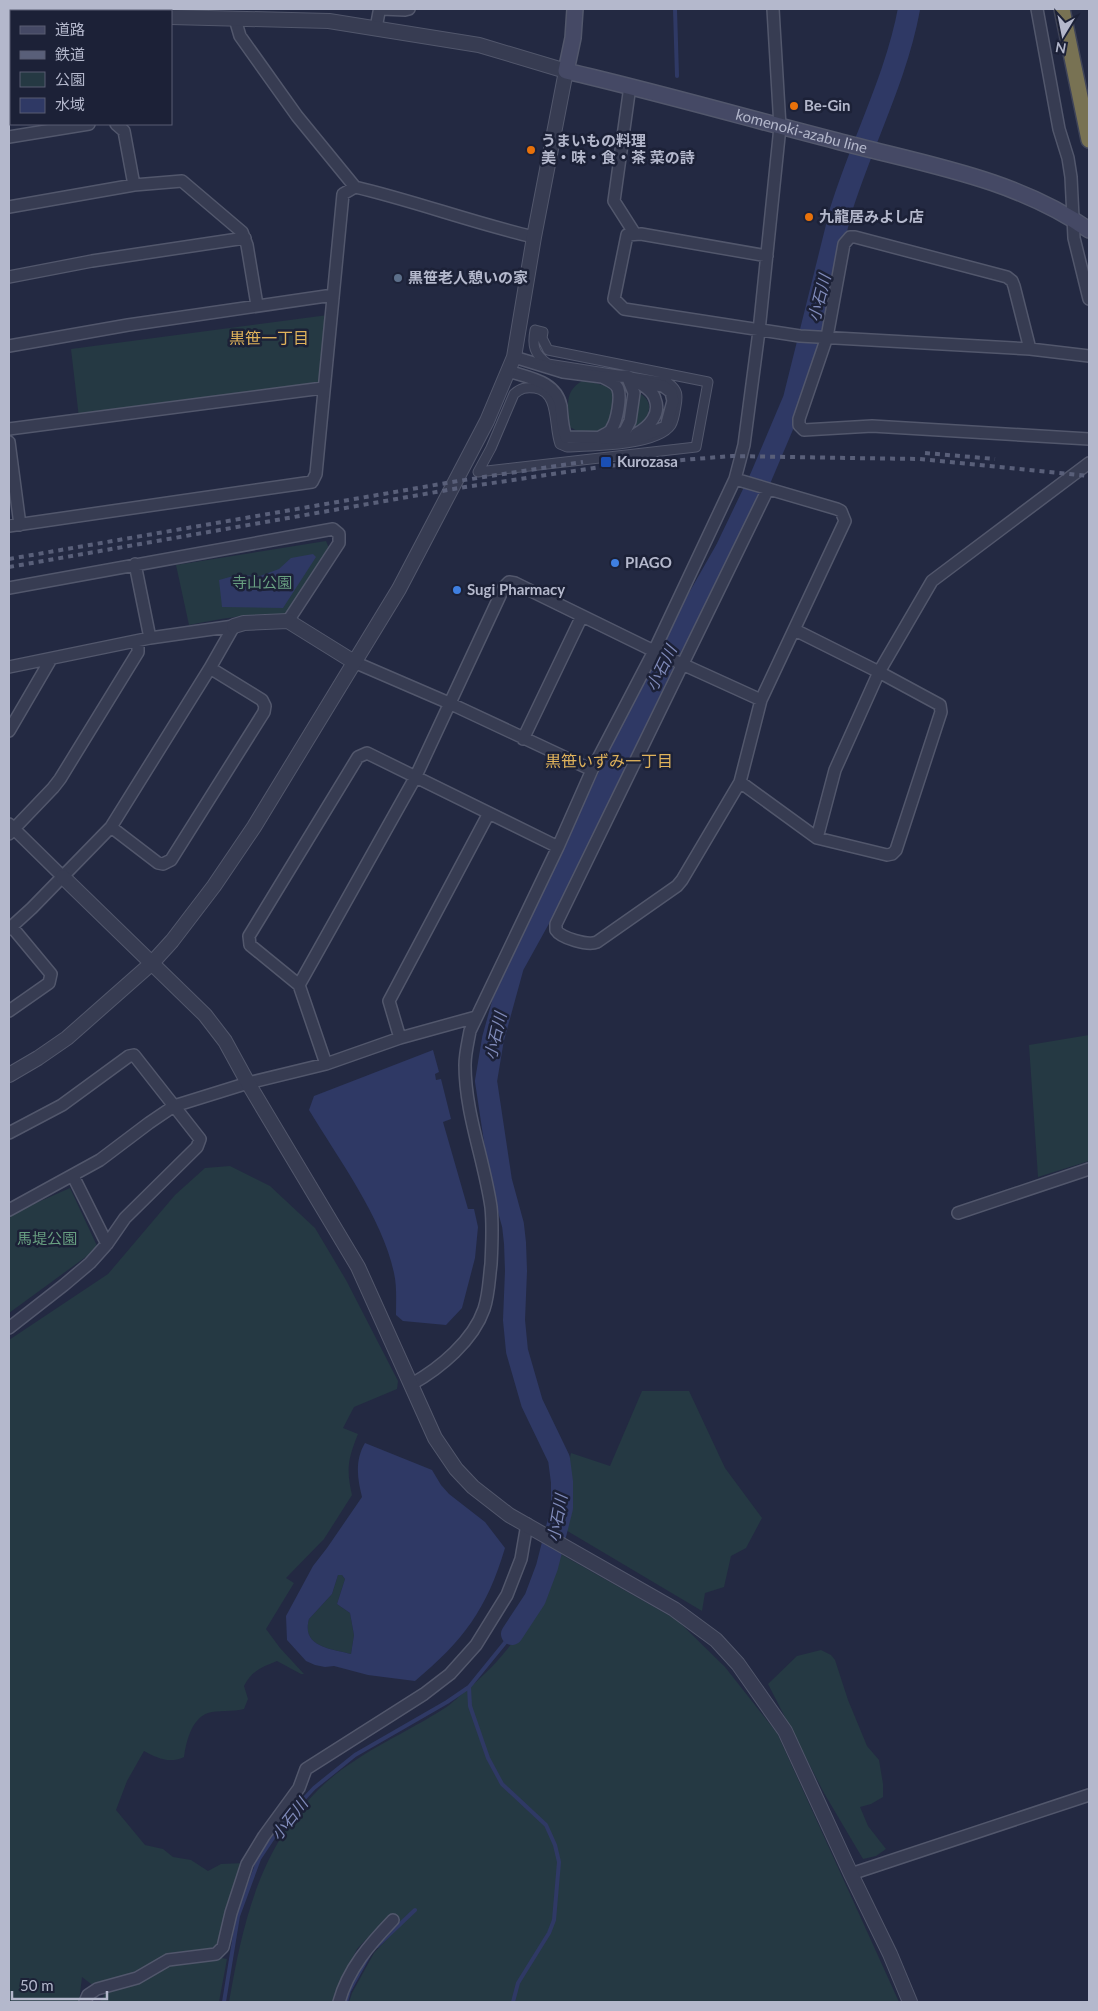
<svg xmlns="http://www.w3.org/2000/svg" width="1098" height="2011" viewBox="0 0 1098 2011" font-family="Lato,'Noto Sans JP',sans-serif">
  <rect width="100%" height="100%" fill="#232942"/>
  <path fill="#253943" d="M 328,315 L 319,388 L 79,418 L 71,349 Z
    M 584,380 L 606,386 L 613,392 C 613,408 613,430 594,432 C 584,433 578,432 570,427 C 568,406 563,391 584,380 Z
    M 641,394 C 653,403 650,411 643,423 L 635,426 L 634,423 L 639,395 Z
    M 326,541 L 329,548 L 286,616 C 256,611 218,620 189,625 L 176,565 Z
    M 1089,1035 L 1089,1161 L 1038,1177 L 1029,1045 Z
    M 230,1166 L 270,1186 L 315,1228 L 346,1280 L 398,1381 L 397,1389 L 354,1407 L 343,1428 L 358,1434 C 348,1459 346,1469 352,1495 L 324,1539 L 286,1578 L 294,1583 L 266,1629 L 280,1648 L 304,1674 L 301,1674 L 277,1661 C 262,1667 251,1671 244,1686 L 248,1699 L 244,1709 C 232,1712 218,1710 208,1713 C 191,1719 186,1743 184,1757 C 169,1764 157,1758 144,1751 L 127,1781 L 116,1810 L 145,1845 L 163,1849 L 173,1857 L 191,1860 L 208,1871 L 221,1864 L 245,1863 L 222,1942 L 215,1951 L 95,1987 L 82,1977 L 79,2002 L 9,2002 L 9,1340 L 108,1274 L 175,1195 L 205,1168 Z
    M 70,1188 L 98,1248 L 9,1313 L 9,1215 Z
    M 642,1391 L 689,1391 L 725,1468 L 762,1518 L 746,1548 L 731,1556 L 724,1587 L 705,1593 L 702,1611 L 564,1529 L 567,1472 L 571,1453 L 610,1466 Z
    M 557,1552 L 677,1620 L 725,1667 L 777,1733 L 899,2002 L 349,2002 L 352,1993 L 374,1953 L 400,1925 L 390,1914 L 357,1949 L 336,1990 L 333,2002 L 229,2002 C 243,1922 259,1850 318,1790 C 354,1754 403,1735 445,1708 C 453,1703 460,1695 468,1689 C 515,1649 538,1610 557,1552 Z
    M 338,1575 L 342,1575 L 345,1579 L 337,1604 L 350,1613 L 354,1635 L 351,1654 C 331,1649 301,1647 309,1619 L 332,1594 Z
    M 821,1650 L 831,1655 L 835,1660 L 848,1700 L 867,1746 L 879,1760 L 883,1784 L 883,1797 L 871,1804 L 860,1807 L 868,1826 L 886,1849 L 876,1856 L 863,1859 L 824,1793 L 768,1684 L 797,1656 Z
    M 217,1957 L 227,1959 L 219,2002 L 100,2002 L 107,1990 L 170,1964 Z"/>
  <path fill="#2f3965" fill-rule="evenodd" d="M 313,554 L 316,557 L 283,608 L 222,607 L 219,580 L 237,575 L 260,576 L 279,569 L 291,558 Z
    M 433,1050 L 439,1072 L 435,1074 L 436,1080 L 441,1079 L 451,1119 L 443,1122 L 468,1209 L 474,1209 L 478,1227 L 475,1258 L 462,1308 L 446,1325 L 403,1321 L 396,1315 C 396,1302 397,1286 394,1273 C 383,1219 338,1158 309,1110 L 314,1096 Z
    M 365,1443 L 432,1470 L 441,1485 L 449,1494 L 485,1522 L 505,1548 C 487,1609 463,1641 415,1681 L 368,1675 L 334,1666 L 325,1667 L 315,1665 L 306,1661 L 287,1640 L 286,1616 L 313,1566 L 327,1548 L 362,1497 C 357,1477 355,1460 365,1443 ZM 338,1575 L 342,1575 L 345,1579 L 337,1604 L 350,1613 L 354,1635 L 351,1654 C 331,1649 301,1647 309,1619 L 332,1594 Z"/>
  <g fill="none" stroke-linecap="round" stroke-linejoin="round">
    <path stroke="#2f3965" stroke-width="4" d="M 675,9 L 677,76
      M 469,1687 L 470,1706 L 488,1758 L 502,1784 L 546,1825 L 555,1845 L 559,1862 L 554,1920 L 549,1933 L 518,1983 L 513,2002
      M 377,1946 L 415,1910
      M 224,2002 L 238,1916 L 259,1859 L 287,1817 L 314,1788 L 355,1755 L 447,1702 L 469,1687 L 512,1634
      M 346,2002 L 349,1991 L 370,1953"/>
    <path stroke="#2f3965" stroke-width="22" d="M 512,1634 L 535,1599 L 547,1567 L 562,1508 L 562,1482 L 559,1459 L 532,1403 L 517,1351 L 514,1320 L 516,1271 L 515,1243 L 513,1225 L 501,1181 L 486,1081 L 493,1039 L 513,966 L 549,901 L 672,645 L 726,550 L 761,477 L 794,399 L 841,210 C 862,142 896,79 909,9"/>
    <defs>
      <path id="pedestrian" d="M 535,330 L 543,332 L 542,338 L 548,350 L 708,382 L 696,447 L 478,472 L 491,448 L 514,394 C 521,388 525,387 535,388 C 560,392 553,426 560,444 L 567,447 C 591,446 657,446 671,425 C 674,420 675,412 676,406 C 678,395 678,390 668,383 L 548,364 C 534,354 532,346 535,330 Z"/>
      <path id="minor" d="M 1037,9 L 1059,129 L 1068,158 L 1071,177 L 1074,238 L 1089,299
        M 235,19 L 240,36 L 297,116 L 355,187
        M 376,28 L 379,12 L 382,9 L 405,10 L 409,9
        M 630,86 L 614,201 L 635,234
        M 116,124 L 124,131 L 134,185
        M 9,137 L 89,124
        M 9,207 L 134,185 L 182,181 L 242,232 L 247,245 L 257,305
        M 767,256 L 641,234 L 627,235 L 614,299 L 624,309 L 800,336 L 1030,349 L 1089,356
        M 9,277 L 92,261 L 245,238
        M 9,346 L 128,325 L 333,295
        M 1030,349 L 1014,286 L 1012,281 L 1007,277 L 855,237 L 850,237 L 844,244 L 827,337 L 799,419 L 799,425 L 804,430 L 872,426 L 1089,439
        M 508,371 C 529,378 556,381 561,406 C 562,417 562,426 566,437 L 632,438 L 642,436 L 666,427 L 673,401 L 671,392 L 663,386 L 638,382 L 627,376 L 602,377 L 563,372 L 514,357
        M 9,429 L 323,388
        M 636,434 C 649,427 661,414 655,399 C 653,391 644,386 638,382
        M 600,437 C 604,434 610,433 612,428 C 617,420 621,398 618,389 C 616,383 608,380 602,377
        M 614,437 L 625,431 L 630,421 L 634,393 L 627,376
        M 9,442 L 20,525
        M 735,479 L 837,509 L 841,511 L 845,521 L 761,700 L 740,782 L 682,880 L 677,886 L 597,942 C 588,946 561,938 556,930 L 556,924 L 768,489
        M 9,526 L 312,482 L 316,474 L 343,194 L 355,187 C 415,201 473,223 534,237
        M 135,564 L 150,638
        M 9,588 L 333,529 L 339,534 L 339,543 L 288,621
        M 354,662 L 449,703 L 592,770
        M 9,667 L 150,638 L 234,626
        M 9,731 L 51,659
        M 523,739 L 582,616
        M 740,782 L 817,838 L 887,855 L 892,854 L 896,850 L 941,712 L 940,705 L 879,672 L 795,630
        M 9,824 L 63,877
        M 111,827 L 158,863 L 163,864 L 171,860 L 264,712 L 265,706 L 262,700 L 210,668
        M 9,834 L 53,788 L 60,779 L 138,652 L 138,641
        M 817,838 L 835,770 L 879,672 L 932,581 L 1089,463
        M 9,929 L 32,908 L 111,827 L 210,668 L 234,626
        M 299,985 L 415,778 L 504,587 L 509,582 L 515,583 L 660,654 L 761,700
        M 9,1011 L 49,983 L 51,974 L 12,927
        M 400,1038 L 389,1001 L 489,813
        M 326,1064 L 299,985 L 250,945 L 249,936 L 358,757 L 367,753 L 558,847
        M 9,1133 L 62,1105 L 129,1056 L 134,1055 L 200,1139 L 197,1147 L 125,1218 L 107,1244 L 90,1263 L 64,1285 L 9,1328
        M 73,1176 L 107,1244
        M 9,1210 L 100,1160 L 149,1123 L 174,1106 L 248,1083 L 326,1064 L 400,1038 L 476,1017
        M 958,1213 L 1089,1169
        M 412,1384 C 440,1368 473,1341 484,1309 C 489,1294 489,1279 491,1264 C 492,1244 493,1226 491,1207 C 484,1159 465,1113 465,1065 C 465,1054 468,1042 470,1031 L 558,847 L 592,770 L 654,651 L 735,479 L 744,445 L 759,331 L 780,127 L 773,9
        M 851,1874 L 1089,1795
        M 85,2002 L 88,1995 L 97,1989 L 137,1978 L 168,1960 L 216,1954 L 223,1947 L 231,1913 L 247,1864 L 264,1836 L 299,1788 L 306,1769 L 424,1694 L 450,1674 L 476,1645 L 507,1595 L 521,1559 L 527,1524
        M 339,2002 C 348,1969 370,1944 393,1920"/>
      <path id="tertiary" d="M 9,14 L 11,14
        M 234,626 L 244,623 L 288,621 L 354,662
        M 63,877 L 205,1015 L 225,1041 L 248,1083 L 358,1267 L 435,1438 L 456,1469 L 473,1487 L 509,1515 L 674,1609 L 716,1640 L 738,1664 L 785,1731 L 851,1874 L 890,1954 L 910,2002
        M 9,1075 L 38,1058 L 67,1038 L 152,963 L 172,941 L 214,886 L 254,827 L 399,589 L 487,421 L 514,357 L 534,237 L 566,71 L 479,45 L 329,21 L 171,17"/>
      <g id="secondary">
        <path id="s1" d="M 575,9 L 573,38 L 566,71 C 657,92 747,118 837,141 C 923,164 1015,178 1089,230"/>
      </g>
      <path id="motorway" d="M 1062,9 L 1089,140"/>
    </defs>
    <use href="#pedestrian" stroke="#52576c" stroke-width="11"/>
    <use href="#minor" stroke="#52576c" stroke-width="14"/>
    <use href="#tertiary" stroke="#52576c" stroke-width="16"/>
    <use href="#secondary" stroke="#52576c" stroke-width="18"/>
    <use href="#motorway" stroke="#3f4459" stroke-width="18"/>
    <use href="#pedestrian" stroke="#373c52" stroke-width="9"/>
    <use href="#minor" stroke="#373c52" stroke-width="11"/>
    <use href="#tertiary" stroke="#373c52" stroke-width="14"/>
    <use href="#secondary" stroke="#454965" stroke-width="15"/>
    <use href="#motorway" stroke="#787253" stroke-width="15"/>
    <path stroke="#595f79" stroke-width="4" stroke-dasharray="5 5" stroke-linecap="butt" d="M 925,453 L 995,459
      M 9,559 L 458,481 L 583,462
      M 9,567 L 459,488 L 607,466 L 732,456 L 850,458 L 919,459 L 1089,476"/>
  </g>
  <g fill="#e8710a" stroke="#1c2137" stroke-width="2">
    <circle cx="794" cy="106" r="5"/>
    <circle cx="531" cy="150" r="5"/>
    <circle cx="809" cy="217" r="5"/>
  </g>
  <circle fill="#5c6f8a" stroke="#1c2137" stroke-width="2" cx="398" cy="278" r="5"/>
  <rect fill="#1a4fb4" stroke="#1c2137" stroke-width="2" x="600" y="456" width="12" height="12" rx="2.5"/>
  <g fill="#3f7fe0" stroke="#1c2137" stroke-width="2">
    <circle cx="615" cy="563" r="5"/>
    <circle cx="457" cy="590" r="5"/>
  </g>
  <g text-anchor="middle" stroke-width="5" stroke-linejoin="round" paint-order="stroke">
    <g font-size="15" font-weight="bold" fill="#b4b8cc" stroke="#1c2137" text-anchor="start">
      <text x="804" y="111">Be-Gin</text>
      <text x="541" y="146">うまいもの料理<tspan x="541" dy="17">美・味・食・茶 菜の詩</tspan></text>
      <text x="819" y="222">九龍居みよし店</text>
      <text x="408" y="283">黒笹老人憩いの家</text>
      <text x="617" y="467">Kurozasa</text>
      <text x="625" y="568">PIAGO</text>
      <text x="467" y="595">Sugi Pharmacy</text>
    </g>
    <g font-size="15" fill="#b4b8cc" stroke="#1c2137">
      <text dy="5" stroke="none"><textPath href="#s1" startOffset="306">komenoki-azabu line</textPath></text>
    </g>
    <g font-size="15" fill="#689f81" stroke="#1c2137">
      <text x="262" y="588">寺山公園</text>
      <text x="47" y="1244">馬堤公園</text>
    </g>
    <g font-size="16" font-style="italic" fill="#808bba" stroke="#1c2137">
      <text transform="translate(819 298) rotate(-76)" y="6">小石川</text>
      <text transform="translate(661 668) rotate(-64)" y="6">小石川</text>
      <text transform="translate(495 1036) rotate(-77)" y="6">小石川</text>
      <text transform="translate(557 1518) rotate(-80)" y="6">小石川</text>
      <text transform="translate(289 1819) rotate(-52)" y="6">小石川</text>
    </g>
    <g font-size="16" fill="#e0b35b" stroke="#1c2137">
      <text x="269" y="344">黒笹一丁目</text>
      <text x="609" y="767">黒笹いずみ一丁目</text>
    </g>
  </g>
  <rect width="1098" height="2011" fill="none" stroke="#b4b8cc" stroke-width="20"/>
  <rect x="10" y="10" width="162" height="115" fill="#1c2137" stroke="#595d73"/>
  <rect x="20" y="26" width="25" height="8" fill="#454965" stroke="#595d73"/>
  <text x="55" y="35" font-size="15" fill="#b4b8cc">道路</text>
  <rect x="20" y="51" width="25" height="8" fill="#595f79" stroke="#595d73"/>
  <text x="55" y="60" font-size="15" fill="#b4b8cc">鉄道</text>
  <rect x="20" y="72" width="25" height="15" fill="#253943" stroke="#595d73"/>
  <text x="55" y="85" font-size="15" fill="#b4b8cc">公園</text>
  <rect x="20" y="98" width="25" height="15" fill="#2f3965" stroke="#595d73"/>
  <text x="55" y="110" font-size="15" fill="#b4b8cc">水域</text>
  <g transform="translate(1063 35) rotate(190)" stroke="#1c2137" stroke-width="4" paint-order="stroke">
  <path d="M0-4L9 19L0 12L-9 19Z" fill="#b4b8cc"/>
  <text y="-8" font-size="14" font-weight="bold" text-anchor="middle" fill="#b4b8cc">N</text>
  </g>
  <path d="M12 1991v8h95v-8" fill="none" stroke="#b4b8cc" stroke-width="2.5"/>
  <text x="20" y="1991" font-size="15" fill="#b4b8cc" stroke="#1c2137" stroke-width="4" paint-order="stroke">50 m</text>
</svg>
